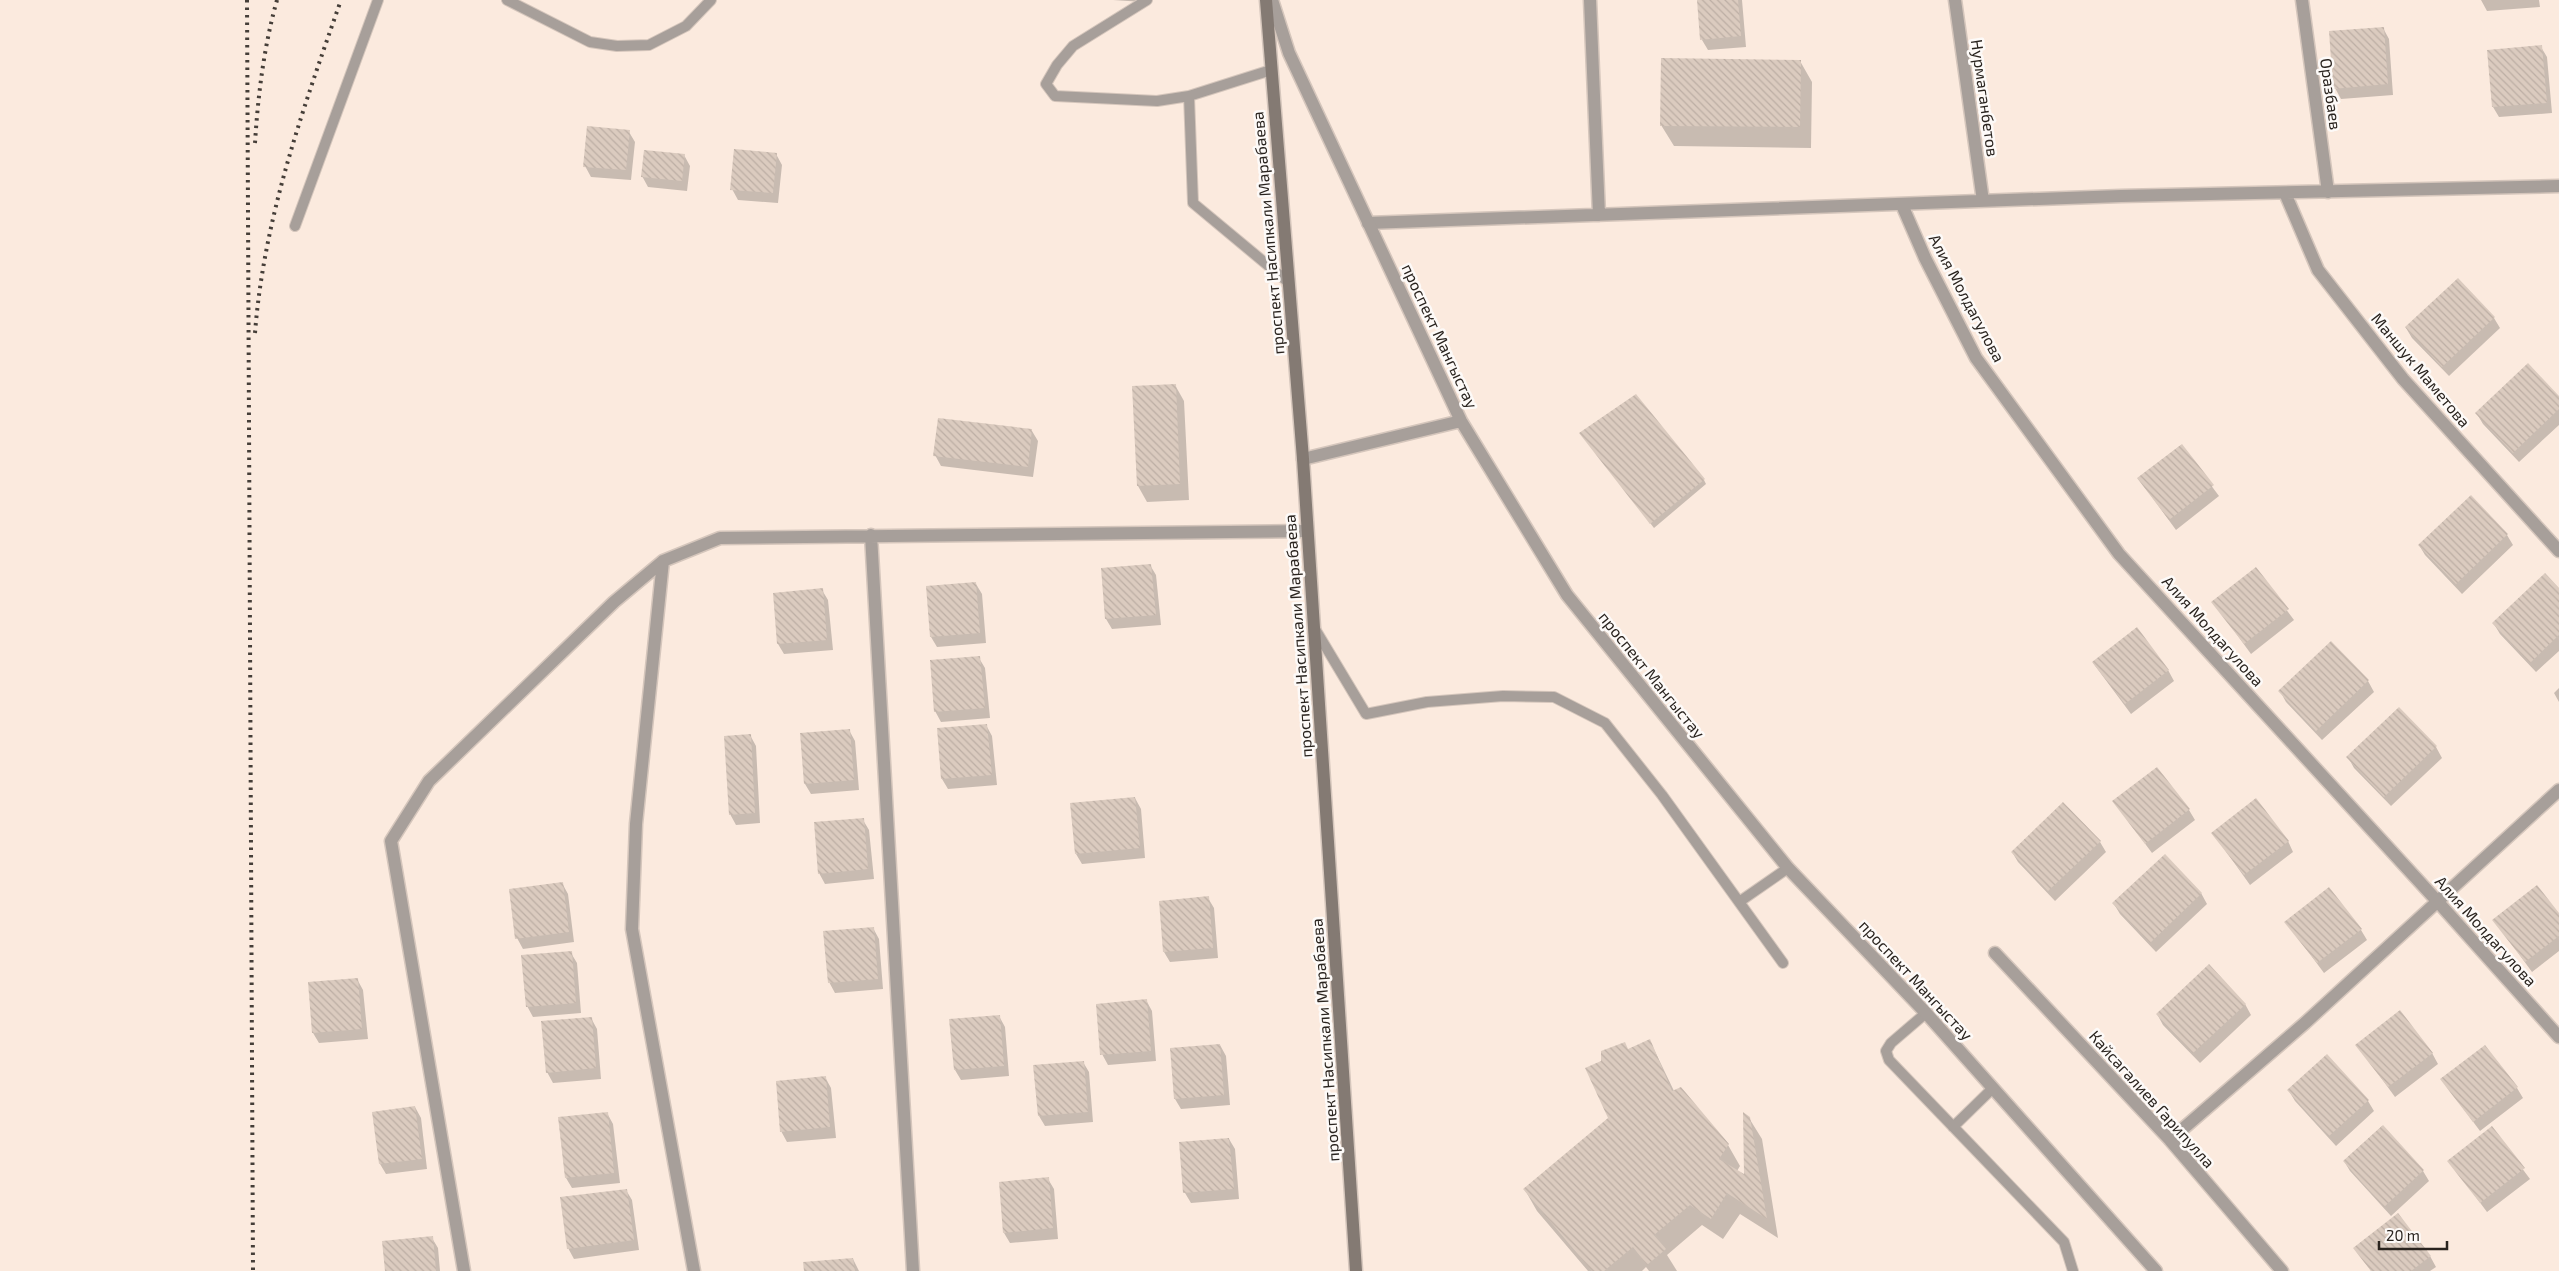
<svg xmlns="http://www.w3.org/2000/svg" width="2559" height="1271" viewBox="0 0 2559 1271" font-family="'Exo 2',sans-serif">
  <defs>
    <pattern id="building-back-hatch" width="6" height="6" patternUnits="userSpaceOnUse" patternTransform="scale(1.25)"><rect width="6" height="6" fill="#dbcbbf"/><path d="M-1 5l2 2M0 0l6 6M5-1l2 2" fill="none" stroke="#bcaea4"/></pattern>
  </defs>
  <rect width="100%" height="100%" fill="#fbeade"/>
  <path fill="#0003" d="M 1113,0 L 1143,0 L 1143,2 Z
    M 1698,0 L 1742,0 L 1746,47 L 1708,50 L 1702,40 Z
    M 2539,0 L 2540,7 L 2487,11 L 2481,0 Z
    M 2383,28 L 2389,39 L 2393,95 L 2341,99 L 2335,88 Z
    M 2541,47 L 2547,57 L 2552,113 L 2499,117 L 2493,107 Z
    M 1800,61 L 1812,82 L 1811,148 L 1674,146 L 1661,125 Z
    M 629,132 L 635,142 L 631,180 L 591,177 L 585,166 Z
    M 776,154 L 782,165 L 778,203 L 738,200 L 732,189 Z
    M 684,155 L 690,166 L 687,191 L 648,187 L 642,176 Z
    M 2494,318 L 2500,328 L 2449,376 L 2412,338 L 2406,328 Z
    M 1175,385 L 1184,401 L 1189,500 L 1147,502 L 1138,486 Z
    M 2559,398 L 2559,425 L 2519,462 L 2483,424 L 2477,414 Z
    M 1032,431 L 1038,441 L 1033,477 L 941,466 L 935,455 Z
    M 1584,438 L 1704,480 L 1706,484 L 1654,528 Z
    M 2181,445 L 2219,496 L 2176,530 L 2138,478 Z
    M 2507,535 L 2513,545 L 2462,594 L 2425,555 L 2419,545 Z
    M 1150,565 L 1156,575 L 1161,625 L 1112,629 L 1106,619 Z
    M 2256,569 L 2294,620 L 2251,654 L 2213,602 Z
    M 976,584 L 982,594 L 986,643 L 937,647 L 931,637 L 927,588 Z
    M 822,590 L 828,600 L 833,650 L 784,654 L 778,644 Z
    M 2559,590 L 2559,651 L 2536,672 L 2500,634 L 2494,624 Z
    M 979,658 L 985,668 L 990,718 L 941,722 L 935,711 Z
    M 2093,663 L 2168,670 L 2174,681 L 2131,714 Z
    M 2368,681 L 2374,692 L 2322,740 L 2286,702 L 2280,691 Z
    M 2559,688 L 2559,702 L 2554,693 Z
    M 2399,709 L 2436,747 L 2442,758 L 2391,806 L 2354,768 L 2348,757 Z
    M 986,725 L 992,736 L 997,785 L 948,789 L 942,779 Z
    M 849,730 L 855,741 L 859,790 L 811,794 L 805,784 Z
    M 750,735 L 756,746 L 760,823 L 736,825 L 730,814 Z
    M 1135,798 L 1141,809 L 1145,858 L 1082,864 L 1076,854 Z
    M 2114,802 L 2189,810 L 2195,820 L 2152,853 Z
    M 863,820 L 869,830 L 874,879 L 825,884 L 819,873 Z
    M 2213,833 L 2288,841 L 2293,852 L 2250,885 Z
    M 2100,842 L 2106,852 L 2055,901 L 2018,862 L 2012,852 Z
    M 562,883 L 568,894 L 574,942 L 523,949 L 517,938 Z
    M 2201,893 L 2207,904 L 2156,952 L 2120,914 L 2114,904 Z
    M 1208,898 L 1214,908 L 1218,958 L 1170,962 L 1164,952 Z
    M 2559,915 L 2559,951 L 2532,972 L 2494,920 Z
    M 2286,922 L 2361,930 L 2367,940 L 2324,973 Z
    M 873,928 L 879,939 L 883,989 L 835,993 L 829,982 Z
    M 571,953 L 577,963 L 581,1013 L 533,1017 L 527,1006 Z
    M 357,979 L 363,990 L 368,1039 L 319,1043 L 313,1033 L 309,983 Z
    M 1146,1000 L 1152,1011 L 1156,1061 L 1108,1065 L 1102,1054 Z
    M 2245,1004 L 2251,1015 L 2200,1063 L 2163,1025 L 2157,1014 Z
    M 999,1016 L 1005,1027 L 1009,1076 L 961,1080 L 955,1070 Z
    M 591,1018 L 597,1029 L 601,1079 L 553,1083 L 547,1072 Z
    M 1650,1041 L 1674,1091 L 1728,1145 L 1740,1166 L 1737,1171 L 1745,1176 L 1749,1118 L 1762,1139 L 1778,1238 L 1740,1214 L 1723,1239 L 1702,1225 L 1667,1255 L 1677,1271 L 1649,1271 L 1646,1267 L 1642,1271 L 1588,1271 L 1537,1211 L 1525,1190 L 1610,1118 L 1628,1050 Z
    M 1220,1045 L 1226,1056 L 1230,1105 L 1181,1109 L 1175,1099 L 1171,1049 Z
    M 2357,1045 L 2432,1053 L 2438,1064 L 2395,1097 Z
    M 1083,1062 L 1089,1072 L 1093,1122 L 1045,1126 L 1039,1116 Z
    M 825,1077 L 831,1088 L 836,1138 L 787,1142 L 781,1131 Z
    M 2442,1080 L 2517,1088 L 2523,1098 L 2480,1131 Z
    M 2289,1091 L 2368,1101 L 2374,1111 L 2336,1146 L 2295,1101 Z
    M 415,1107 L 421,1118 L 427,1169 L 386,1174 L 380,1164 L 373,1113 Z
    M 607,1113 L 613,1124 L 620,1183 L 572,1188 L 566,1178 Z
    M 2382,1126 L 2423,1171 L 2429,1181 L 2391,1216 L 2350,1171 L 2344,1161 Z
    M 2492,1128 L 2530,1179 L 2487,1212 L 2449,1161 Z
    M 1229,1139 L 1235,1149 L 1239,1199 L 1191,1203 L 1185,1193 Z
    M 1048,1179 L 1054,1189 L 1058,1239 L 1010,1243 L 1004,1233 Z
    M 626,1190 L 632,1200 L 639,1250 L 574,1259 L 568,1248 Z
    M 432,1238 L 438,1248 L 440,1271 L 386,1271 Z
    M 2355,1248 L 2430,1256 L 2436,1267 L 2430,1271 L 2371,1271 Z
    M 853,1259 L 859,1271 L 805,1271 Z"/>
  <path fill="url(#building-back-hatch)" d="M 1697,0 L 1738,0 L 1741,36 L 1700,40 Z
    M 2384,27 L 2388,84 L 2333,89 L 2329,31 Z
    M 2542,45 L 2547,103 L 2492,107 L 2487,50 Z
    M 1661,58 L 1801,60 L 1800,127 L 1660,126 Z
    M 587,126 L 630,130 L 626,170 L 583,167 Z
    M 734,149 L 777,153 L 773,193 L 730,190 Z
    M 644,150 L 685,154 L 682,181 L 641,177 Z
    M 2458,278 L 2495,317 L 2442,367 L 2405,327 Z
    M 2528,363 L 2559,396 L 2559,409 L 2513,453 L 2475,413 Z
    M 1176,384 L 1180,484 L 1137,486 L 1132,386 Z
    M 1636,394 L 1705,479 L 1650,524 L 1579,433 Z
    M 938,418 L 1032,429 L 1028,467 L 933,456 Z
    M 2182,444 L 2214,485 L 2169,520 L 2137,478 Z
    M 2471,495 L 2508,534 L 2456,584 L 2418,545 Z
    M 1151,564 L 1156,615 L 1105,619 L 1101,568 Z
    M 2256,567 L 2289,609 L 2244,644 L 2211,602 Z
    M 2545,573 L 2559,588 L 2559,635 L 2530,663 L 2492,623 Z
    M 976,582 L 980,633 L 930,637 L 926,586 Z
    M 823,588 L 827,640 L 777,644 L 773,593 Z
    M 2137,627 L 2169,670 L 2125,704 L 2092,662 Z
    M 2331,641 L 2369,680 L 2316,731 L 2278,691 Z
    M 980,656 L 985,708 L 934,712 L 930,660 Z
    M 2399,707 L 2437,746 L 2384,797 L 2346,757 Z
    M 987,724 L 992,775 L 941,779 L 937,728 Z
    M 850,729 L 854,780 L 804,784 L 800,733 Z
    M 751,734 L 755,813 L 729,815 L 724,736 Z
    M 2157,767 L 2190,809 L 2145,844 L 2112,801 Z
    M 1135,797 L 1140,848 L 1075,854 L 1070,803 Z
    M 2256,798 L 2289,841 L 2244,875 L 2211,833 Z
    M 2063,802 L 2101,841 L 2048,891 L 2011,852 Z
    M 864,818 L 868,869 L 818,874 L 814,822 Z
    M 2165,854 L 2202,893 L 2150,943 L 2112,903 Z
    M 563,882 L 569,932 L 515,939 L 509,889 Z
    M 2537,885 L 2559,913 L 2559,936 L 2525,962 L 2492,920 Z
    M 2329,887 L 2362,929 L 2317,963 L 2284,922 Z
    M 1209,896 L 1213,948 L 1163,952 L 1159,901 Z
    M 874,927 L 878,979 L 828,983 L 823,931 Z
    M 572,951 L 576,1003 L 526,1007 L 521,955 Z
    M 2209,964 L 2246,1004 L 2193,1053 L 2156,1014 Z
    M 358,978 L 362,1029 L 312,1033 L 308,982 Z
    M 1147,999 L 1151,1051 L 1100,1055 L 1096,1004 Z
    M 2400,1010 L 2433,1053 L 2388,1087 L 2355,1045 Z
    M 1000,1015 L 1004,1066 L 954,1070 L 949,1019 Z
    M 592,1017 L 596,1068 L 546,1073 L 541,1021 Z
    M 1650,1039 L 1672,1091 L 1681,1087 L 1729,1144 L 1719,1159 L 1744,1174 L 1743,1112 L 1750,1117 L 1767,1219 L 1727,1193 L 1711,1219 L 1690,1205 L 1654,1235 L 1666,1249 L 1647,1265 L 1633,1247 L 1604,1271 L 1592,1271 L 1523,1189 L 1608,1118 L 1585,1068 L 1601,1061 L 1601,1051 L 1625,1042 L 1628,1049 Z
    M 1220,1044 L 1224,1095 L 1174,1099 L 1170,1048 Z
    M 2485,1045 L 2518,1087 L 2473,1122 L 2440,1079 Z
    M 2327,1054 L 2369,1100 L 2329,1136 L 2287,1090 Z
    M 1084,1061 L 1088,1112 L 1038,1116 L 1033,1065 Z
    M 826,1076 L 830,1127 L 780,1132 L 776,1081 Z
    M 415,1106 L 422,1159 L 379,1164 L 372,1112 Z
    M 608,1112 L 614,1173 L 565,1178 L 558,1117 Z
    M 2383,1125 L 2424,1170 L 2384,1207 L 2343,1161 Z
    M 2492,1126 L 2525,1168 L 2480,1203 L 2447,1161 Z
    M 1229,1138 L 1234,1189 L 1183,1193 L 1179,1142 Z
    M 1049,1177 L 1053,1228 L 1003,1233 L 999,1182 Z
    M 627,1189 L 634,1240 L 567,1249 L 560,1197 Z
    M 2398,1213 L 2431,1256 L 2411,1271 L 2371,1271 L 2353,1248 Z
    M 433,1236 L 436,1271 L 385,1271 L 382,1241 Z
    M 853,1258 L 855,1271 L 804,1271 L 803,1262 Z"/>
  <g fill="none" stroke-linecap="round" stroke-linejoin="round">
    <defs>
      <path id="service" d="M 507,0 L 590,42 L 617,46 L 649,45 L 686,26 L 711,0
        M 1147,0 L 1073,46 L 1057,65 L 1046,84 L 1055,96 L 1157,101 L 1189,96
        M 1271,70 L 1189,96 L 1193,203 L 1288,282
        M 295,226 L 378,0
        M 1315,629 L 1366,714 L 1427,702 L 1503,696 L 1554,697 L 1605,723 L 1662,795 L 1783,963
        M 1739,902 L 1788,868
        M 1926,1013 L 1891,1043 L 1886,1051 L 1889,1060 L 2064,1242 L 2073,1271
        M 1953,1127 L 1993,1088"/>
      <path id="minor" d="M 1590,0 L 1599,215
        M 1955,0 L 1983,201
        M 2302,0 L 2328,192
        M 2285,193 L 2318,270 L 2403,379 L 2559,551
        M 1902,205 L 1925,258 L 1976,358 L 2119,554 L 2438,902 L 2559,1037
        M 1368,223 L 2121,196 L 2559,186
        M 871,535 L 913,1271
        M 663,561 L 636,824 L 632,929 L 694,1271
        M 1995,953 L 2170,1140 L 2282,1271
        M 2170,1140 L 2305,1023 L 2559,790
        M 464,1271 L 391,841 L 429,781 L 614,602 L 663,561 L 720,538 L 1306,531"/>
      <path id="tertiary" d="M 1272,0 L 1289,53 L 1461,421 L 1567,595 L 1788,868 L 1926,1013 L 2156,1271
        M 1303,459 L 1461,421"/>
      <path id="secondary" d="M 1266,0 L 1303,459 L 1356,1271"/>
    </defs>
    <use href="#service" stroke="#d5c6bc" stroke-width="12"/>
    <use href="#minor" stroke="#d5c6bc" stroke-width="15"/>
    <use href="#tertiary" stroke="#d5c6bc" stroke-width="15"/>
    <use href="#secondary" stroke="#d5c6bc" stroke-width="15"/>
    <use href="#service" stroke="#a79f9a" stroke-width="10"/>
    <use href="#minor" stroke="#a79f9a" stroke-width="12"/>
    <use href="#tertiary" stroke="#a79f9a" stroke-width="12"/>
    <use href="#secondary" stroke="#847a73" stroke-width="12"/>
    <path stroke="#453e38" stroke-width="4" stroke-dasharray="2.5 5" stroke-linecap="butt" d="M 247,0 L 253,1271
      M 255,143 C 258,95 264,46 277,0
      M 255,333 C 264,217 303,109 341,0"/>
  </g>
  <g text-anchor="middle" stroke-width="5" stroke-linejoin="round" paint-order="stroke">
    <g font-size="16" fill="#2a241f" stroke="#fdfaf8">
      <text transform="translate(2331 94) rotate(82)" y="6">Оразбаев</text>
      <text transform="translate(1985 98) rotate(82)" y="6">Нурмаганбетов</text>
      <text transform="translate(1268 233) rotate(-95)" y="6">проспект Насипкали Марабаева</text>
      <text transform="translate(1967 298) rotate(62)" y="6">Алия Молдагулова</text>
      <text transform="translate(1440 336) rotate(65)" y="6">проспект Мангыстау</text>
      <text transform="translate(2421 370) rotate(50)" y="6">Маншук Маметова</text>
      <text transform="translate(2213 631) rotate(48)" y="6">Алия Молдагулова</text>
      <text transform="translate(1298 636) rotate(-94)" y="6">проспект Насипкали Марабаева</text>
      <text transform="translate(1652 675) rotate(51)" y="6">проспект Мангыстау</text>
      <text transform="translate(2486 931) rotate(48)" y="6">Алия Молдагулова</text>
      <text transform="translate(1916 980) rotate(47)" y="6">проспект Мангыстау</text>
      <text transform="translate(1325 1040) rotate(-94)" y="6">проспект Насипкали Марабаева</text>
      <text transform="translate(2152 1099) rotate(48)" y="6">Кайсагалиев Гарипулла</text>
    </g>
  </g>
  <path d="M2379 1241v8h68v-8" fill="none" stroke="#2a241f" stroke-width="2.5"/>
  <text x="2386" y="1241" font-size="15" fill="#2a241f" stroke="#fdfaf8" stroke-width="4" paint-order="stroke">20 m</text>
</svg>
